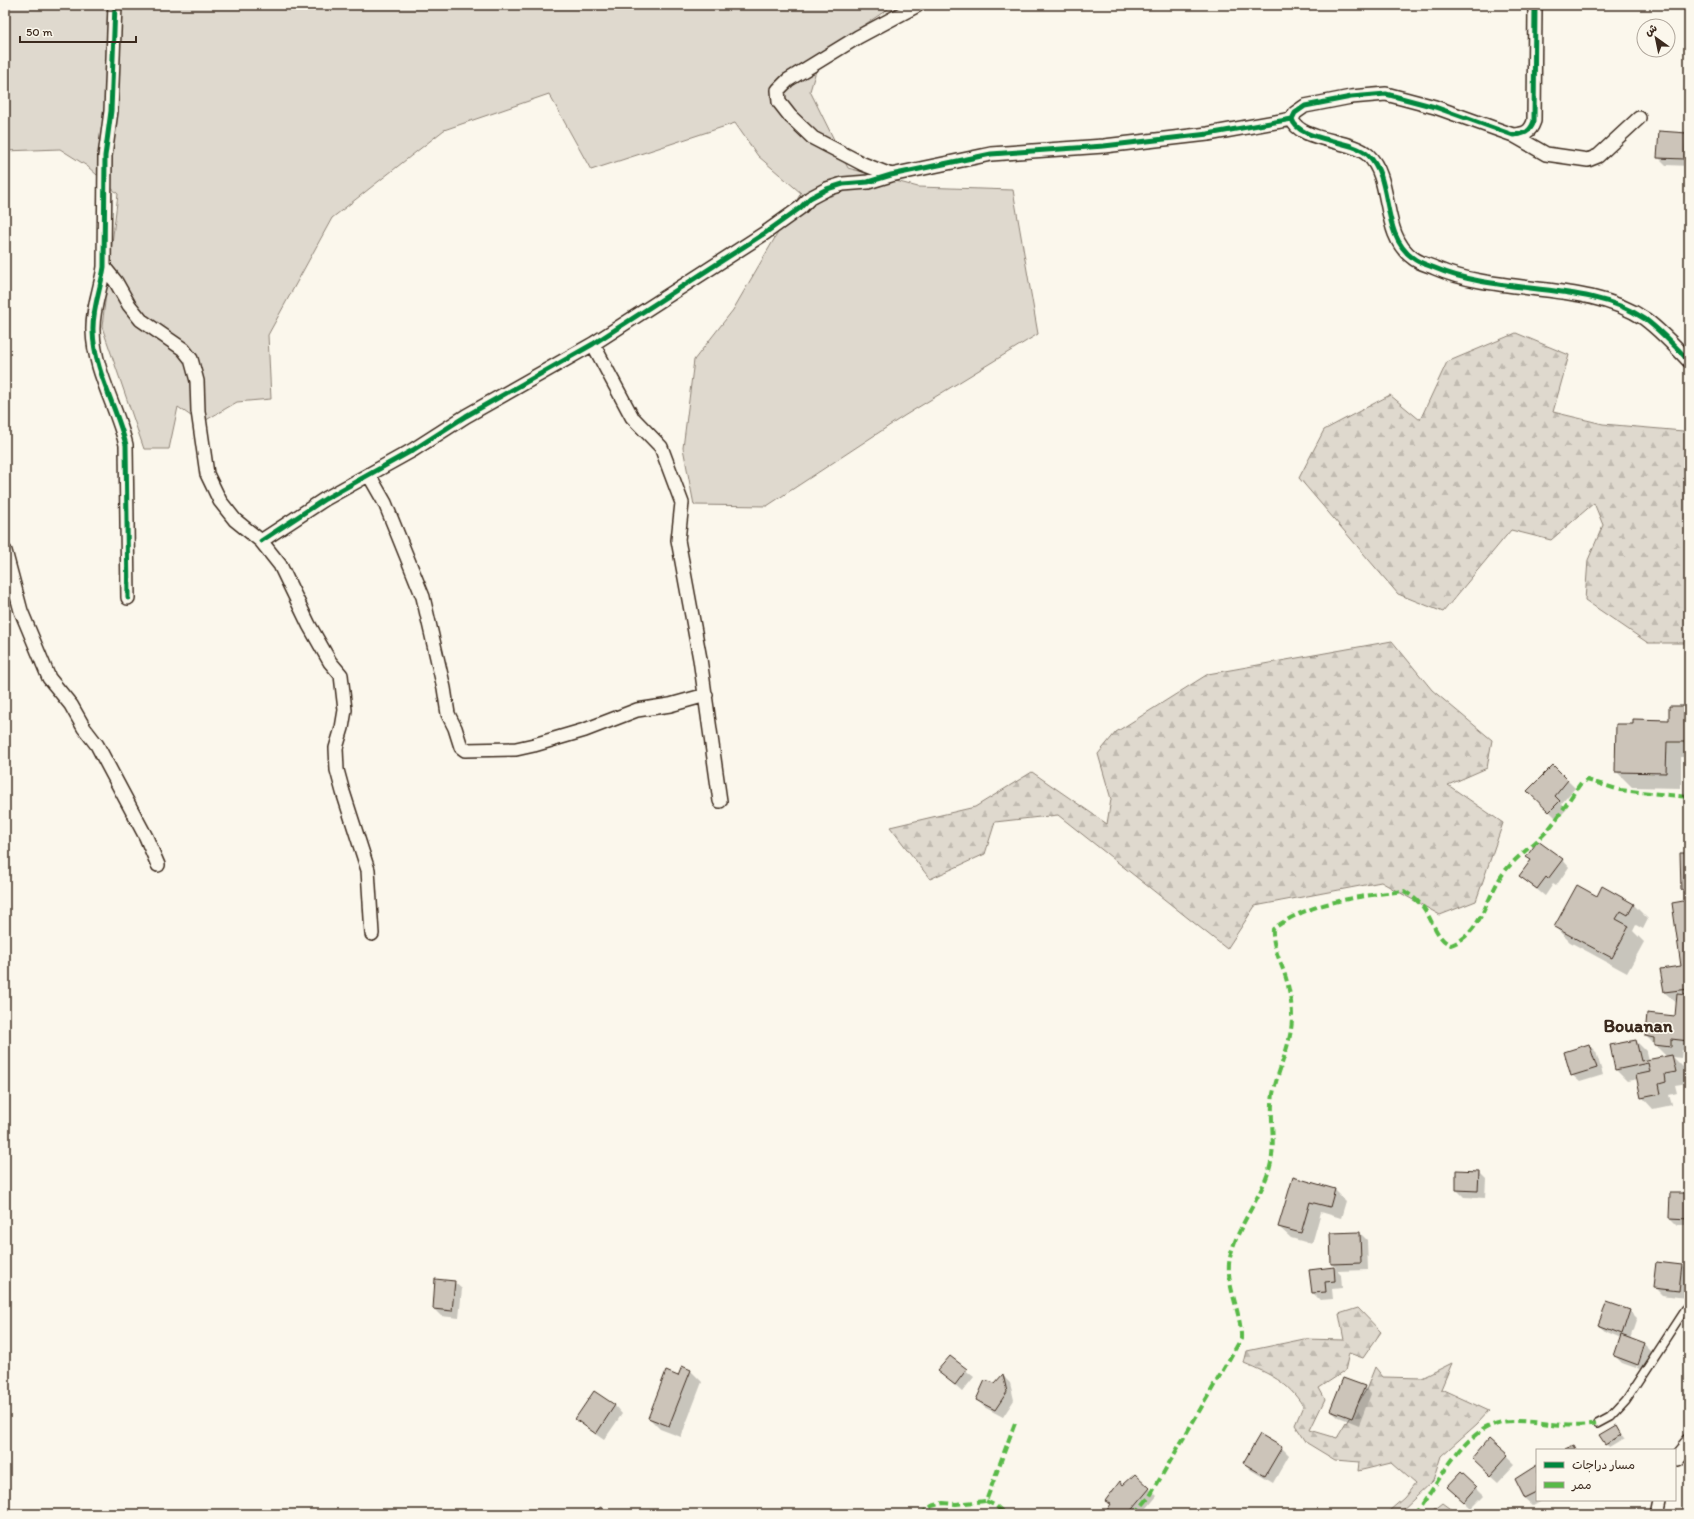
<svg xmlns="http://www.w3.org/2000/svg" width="1694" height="1519" viewBox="0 0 1694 1519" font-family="Itim,'Playpen Sans Arabic',sans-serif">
  <defs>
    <pattern id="forest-firs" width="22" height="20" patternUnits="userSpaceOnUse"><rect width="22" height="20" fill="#dfd9ce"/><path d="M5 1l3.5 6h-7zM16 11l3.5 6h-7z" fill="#c0bab0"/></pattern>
  </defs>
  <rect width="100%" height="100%" fill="#fbf7ec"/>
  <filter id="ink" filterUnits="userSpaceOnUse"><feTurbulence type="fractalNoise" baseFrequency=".025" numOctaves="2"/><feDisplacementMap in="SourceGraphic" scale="8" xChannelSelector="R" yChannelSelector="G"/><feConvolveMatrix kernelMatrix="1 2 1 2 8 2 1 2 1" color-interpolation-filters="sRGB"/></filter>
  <g filter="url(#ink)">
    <path fill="#dfd9ce" stroke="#8d8276" d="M 5,5 L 894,5 L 821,54 L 810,91 L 848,168 L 918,187 L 1013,190 L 1038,334 L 904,416 L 767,506 L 694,505 L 683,448 L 694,360 L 733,310 L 801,193 L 758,156 L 735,123 L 591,170 L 549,94 L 444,130 L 332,218 L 268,335 L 271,399 L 237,402 L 201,423 L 178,407 L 169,449 L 144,449 L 102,327 L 118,194 L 87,166 L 60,149 L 5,151 Z"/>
    <path fill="url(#forest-firs)" stroke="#8d8276" d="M 1516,333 L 1569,355 L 1553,412 L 1603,424 L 1683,431 L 1689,438 L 1689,643 L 1648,643 L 1585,600 L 1588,560 L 1603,525 L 1594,503 L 1551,540 L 1511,530 L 1443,612 L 1398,594 L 1299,478 L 1324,430 L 1390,395 L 1420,420 L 1447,362 Z
      M 1392,641 L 1432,690 L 1492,740 L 1487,768 L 1448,785 L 1503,823 L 1476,901 L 1440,915 L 1381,882 L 1255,906 L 1227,949 L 1058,815 L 995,822 L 985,854 L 930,879 L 890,827 L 975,807 L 1032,772 L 1107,824 L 1111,799 L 1098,754 L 1116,732 L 1208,674 Z
      M 1358,1308 L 1381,1332 L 1363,1358 L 1349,1353 L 1345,1371 L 1319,1388 L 1325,1399 L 1310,1430 L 1337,1438 L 1366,1390 L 1375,1367 L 1383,1377 L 1422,1378 L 1452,1363 L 1441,1389 L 1489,1411 L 1477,1424 L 1441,1456 L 1433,1481 L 1398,1514 L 1389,1511 L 1404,1498 L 1415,1484 L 1391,1463 L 1358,1471 L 1359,1462 L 1335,1460 L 1307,1443 L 1295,1425 L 1303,1406 C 1288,1382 1270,1374 1244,1363 L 1247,1351 L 1304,1339 L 1344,1340 L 1339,1314 Z
      M 1443,1503 L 1458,1514 L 1429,1514 Z"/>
    <path fill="#0003" d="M 1686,134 L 1689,136 L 1689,166 L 1666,165 L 1658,157 Z
      M 1689,707 L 1689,757 L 1681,757 L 1681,788 L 1632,787 L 1617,772 L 1634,725 L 1670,721 Z
      M 1553,766 L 1575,788 L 1561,804 L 1567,809 L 1557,819 L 1529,791 Z
      M 1689,854 L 1689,897 L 1682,890 Z
      M 1527,857 L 1562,859 L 1569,867 L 1556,886 L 1553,884 L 1545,896 L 1520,876 L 1531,861 Z
      M 1597,897 L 1633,904 L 1648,919 L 1643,929 L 1636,925 L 1633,931 L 1644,942 L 1627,973 L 1570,942 L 1555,927 Z
      M 1689,901 L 1689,1050 L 1682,1050 L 1681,1058 L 1673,1057 L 1683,1067 L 1687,1083 L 1675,1085 L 1677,1093 L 1669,1095 L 1672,1105 L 1653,1109 L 1642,1097 L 1638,1079 L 1627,1081 L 1616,1070 L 1636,1041 L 1647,1052 L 1649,1060 L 1667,1057 L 1646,1036 L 1675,1017 L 1677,1003 L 1664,992 L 1661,970 L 1682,967 Z
      M 1589,1045 L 1596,1052 L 1603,1075 L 1580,1082 L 1572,1075 Z
      M 1479,1172 L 1486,1179 L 1485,1198 L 1464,1197 L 1457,1190 Z
      M 1293,1178 L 1335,1190 L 1346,1201 L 1341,1218 L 1321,1212 L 1312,1244 L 1291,1238 L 1279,1227 Z
      M 1689,1194 L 1689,1225 L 1677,1225 L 1670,1218 Z
      M 1360,1233 L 1367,1240 L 1368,1270 L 1337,1271 L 1341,1275 L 1342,1288 L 1332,1289 L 1333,1299 L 1320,1300 L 1313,1293 L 1310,1271 L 1336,1268 L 1332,1264 Z
      M 1682,1266 L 1689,1273 L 1686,1298 L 1662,1295 L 1654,1287 Z
      M 454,1282 L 462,1289 L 459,1318 L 441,1316 L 434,1309 Z
      M 1630,1311 L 1637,1318 L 1630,1339 L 1645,1345 L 1652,1352 L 1645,1371 L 1637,1368 L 1645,1347 L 1643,1347 L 1636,1368 L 1622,1363 L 1615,1356 L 1621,1338 L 1607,1332 L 1599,1325 Z
      M 950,1358 L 974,1377 L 962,1392 L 939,1371 Z
      M 691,1371 L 702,1382 L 681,1437 L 660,1429 L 649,1418 Z
      M 1003,1376 L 1010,1383 L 1014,1400 L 1003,1417 L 984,1407 L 977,1400 Z
      M 1364,1387 L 1371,1394 L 1359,1425 L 1339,1417 L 1331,1410 Z
      M 594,1392 L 615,1406 L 622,1414 L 604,1440 L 584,1426 L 576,1419 Z
      M 1615,1426 L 1624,1438 L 1609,1447 L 1601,1435 Z
      M 1261,1435 L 1282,1448 L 1289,1455 L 1273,1483 L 1251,1470 L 1244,1463 Z
      M 1490,1440 L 1515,1464 L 1498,1482 L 1480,1466 Z
      M 1537,1466 L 1537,1500 L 1544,1500 L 1533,1506 L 1525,1499 L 1516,1480 Z
      M 1135,1475 L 1157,1496 L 1142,1514 L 1112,1514 L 1108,1510 L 1111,1505 L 1107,1501 Z
      M 1476,1487 L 1484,1495 L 1471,1508 L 1456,1494 Z"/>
    <path fill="#ccc4b9" stroke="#3b2a1e" d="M 1659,131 L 1687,133 L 1685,159 L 1657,158 Z
      M 1669,706 L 1689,706 L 1689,742 L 1667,742 L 1666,773 L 1615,772 L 1616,724 L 1633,724 L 1633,719 L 1669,720 Z
      M 1553,765 L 1568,780 L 1555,796 L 1560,801 L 1549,812 L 1527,791 Z
      M 1538,841 L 1563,859 L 1548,879 L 1546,877 L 1537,889 L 1519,876 L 1531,860 L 1526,857 Z
      M 1680,853 L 1689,853 L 1689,890 L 1681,890 Z
      M 1577,885 L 1597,896 L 1602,886 L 1634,904 L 1628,915 L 1621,911 L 1616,919 L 1629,926 L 1612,958 L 1554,927 Z
      M 1689,900 L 1689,989 L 1664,992 L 1660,969 L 1681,966 L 1672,903 Z
      M 1677,994 L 1689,995 L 1689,1041 L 1671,1039 L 1671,1047 L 1654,1045 L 1654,1038 L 1645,1036 L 1647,1013 L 1675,1016 Z
      M 1636,1040 L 1641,1061 L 1672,1055 L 1676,1072 L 1665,1074 L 1666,1082 L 1659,1084 L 1661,1094 L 1641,1098 L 1636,1075 L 1650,1072 L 1648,1063 L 1615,1070 L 1610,1045 Z
      M 1589,1044 L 1597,1068 L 1571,1076 L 1564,1052 Z
      M 1456,1170 L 1479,1171 L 1478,1191 L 1456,1190 Z
      M 1293,1177 L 1335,1189 L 1330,1207 L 1310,1202 L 1301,1233 L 1278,1227 Z
      M 1670,1193 L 1689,1193 L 1689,1219 L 1669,1218 Z
      M 1360,1232 L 1361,1263 L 1331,1264 L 1330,1233 Z
      M 1656,1262 L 1682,1265 L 1679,1291 L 1653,1288 Z
      M 1334,1267 L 1335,1281 L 1325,1282 L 1326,1292 L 1312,1293 L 1309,1270 Z
      M 435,1279 L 455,1281 L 452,1311 L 433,1309 Z
      M 1607,1302 L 1630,1310 L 1622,1334 L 1598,1325 Z
      M 1621,1335 L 1645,1344 L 1638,1365 L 1614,1356 Z
      M 950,1356 L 967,1369 L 955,1385 L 937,1371 Z
      M 682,1366 L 691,1370 L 669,1426 L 648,1418 L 666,1371 L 678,1376 Z
      M 1003,1374 L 1007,1392 L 995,1410 L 976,1400 L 985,1380 L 995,1383 Z
      M 1343,1378 L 1365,1386 L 1352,1418 L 1330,1410 Z
      M 594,1391 L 615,1405 L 596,1434 L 575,1419 Z
      M 1616,1425 L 1621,1434 L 1605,1444 L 1599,1435 Z
      M 1260,1434 L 1282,1447 L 1265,1476 L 1243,1463 Z
      M 1489,1439 L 1508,1456 L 1490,1476 L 1472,1459 Z
      M 1574,1446 L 1576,1450 L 1565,1450 Z
      M 1537,1465 L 1537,1493 L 1525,1499 L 1515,1479 Z
      M 1461,1472 L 1477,1487 L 1464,1502 L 1447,1487 Z
      M 1135,1474 L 1150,1488 L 1128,1514 L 1113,1514 L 1107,1510 L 1111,1504 L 1105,1501 L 1120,1481 L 1123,1485 Z
      M 601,1507 L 605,1514 L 589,1514 Z"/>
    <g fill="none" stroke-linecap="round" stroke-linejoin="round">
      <defs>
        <path id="service" d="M 1597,1424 L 1610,1417 L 1625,1401 L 1689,1303"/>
        <path id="minor" d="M 115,5 L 111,111 L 105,156 L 104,267 C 101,288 92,309 93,331 C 94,371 117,407 126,445 L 128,598
          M 1535,5 L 1534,121 C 1530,133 1524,134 1513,135 L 1435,107 L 1386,94 L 1351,97 L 1305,106 L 1295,113 L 1292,119 C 1298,141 1351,139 1368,155 C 1394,179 1380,235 1413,258 C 1419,263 1428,265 1435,268 C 1499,296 1588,280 1645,319 C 1661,331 1675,346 1689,361
          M 1513,135 L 1546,154 L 1588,160 L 1598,156 L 1639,118
          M 891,175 L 863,164 L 813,138 L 790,116 L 779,102 L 778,90 L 788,80 L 858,37 L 918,5
          M 104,267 L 116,282 L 129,305 L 141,320 L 183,349 L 191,359 L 197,381 L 198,411 L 207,474 L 220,501 L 235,520 L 261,541 L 280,565 L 309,625 L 330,662 L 341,675 L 345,710 L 342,728 L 336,748 L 337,770 L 343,792 L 368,870 L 372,934
          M 593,344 L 632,417 L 661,447 L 682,503 L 678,540 L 700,659 L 720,801
          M 369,475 L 385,503 L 423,597 L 444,688 L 448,714 L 455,728 L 461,747 L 465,750 L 516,749 L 534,745 L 585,730 L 637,710 L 670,705 L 706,695
          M 261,541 L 325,499 L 413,450 L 466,416 L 593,344 L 765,233 L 800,208 L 810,198 L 827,189 L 843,184 L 868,182 L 891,175 L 991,154 L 1104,146 L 1208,134 L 1292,119
          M 5,551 L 21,611 L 49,678 L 71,705 L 84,728 L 97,745 L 146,837 L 158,865
          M 1675,1458 L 1689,1441
          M 1657,1514 L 1660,1500"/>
      </defs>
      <use href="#service" stroke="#3b2a1e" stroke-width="10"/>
      <use href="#minor" stroke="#3b2a1e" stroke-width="16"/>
      <use href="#service" stroke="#fbf7ec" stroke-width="7"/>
      <use href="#minor" stroke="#fbf7ec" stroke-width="13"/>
      <path stroke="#58b947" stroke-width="4" stroke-dasharray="8 4" stroke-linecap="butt" d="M 986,1501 L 996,1506 L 1005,1514
        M 920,1514 L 932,1506 L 943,1503 L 956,1504 L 986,1501 L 1015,1423
        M 1135,1514 L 1150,1496 L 1241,1339 C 1242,1314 1227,1289 1229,1264 C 1232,1234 1260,1200 1269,1170 C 1277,1146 1269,1118 1273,1094 C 1278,1069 1292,1043 1292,1017 C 1292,1003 1289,986 1284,972 C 1279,958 1272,945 1273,929 C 1309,902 1360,896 1404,891 C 1411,895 1418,901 1423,907 C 1432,919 1437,940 1451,945 C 1483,933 1486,895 1505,871 C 1517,856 1534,845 1547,831 C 1560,816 1569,799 1581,783 L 1587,780 L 1620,790 L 1689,797
        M 1415,1514 C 1441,1482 1465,1420 1514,1421 C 1541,1421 1569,1429 1597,1424"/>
      <defs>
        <path id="cycleway" d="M 115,5 L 111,111 L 105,156 L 104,267 C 101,288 92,309 93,331 C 94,371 117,407 126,445 L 128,598
          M 1535,5 L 1534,121 C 1530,133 1524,134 1513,135 L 1435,107 L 1386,94 L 1351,97 L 1305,106 L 1295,113 L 1292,119 C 1298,141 1351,139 1368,155 C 1394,179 1380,235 1413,258 C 1419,263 1428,265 1435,268 C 1499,296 1588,280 1645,319 C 1661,331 1675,346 1689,361
          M 261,541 L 325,499 L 413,450 L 466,416 L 593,344 L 765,233 L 800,208 L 810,198 L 827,189 L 843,184 L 868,182 L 891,175 L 991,154 L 1104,146 L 1208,134 L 1292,119"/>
      </defs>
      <use href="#cycleway" stroke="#fbf7ec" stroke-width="8"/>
      <use href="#cycleway" stroke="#00873e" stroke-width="5"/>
    </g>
  </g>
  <g text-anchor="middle" stroke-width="3.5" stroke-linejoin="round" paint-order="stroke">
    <g font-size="18" font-weight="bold" fill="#3b2a1e" stroke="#fbf7ec">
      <text x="1638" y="1032">Bouanan</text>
    </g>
  </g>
  <rect width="1694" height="1519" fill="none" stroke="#fbf7ec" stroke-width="20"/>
  <rect x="10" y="10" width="1674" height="1499" fill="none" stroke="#3b2a1e" stroke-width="1.5" filter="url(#ink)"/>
  <rect x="1536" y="1449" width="140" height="52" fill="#fbf7ec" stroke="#aea59a"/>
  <rect x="1544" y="1462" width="20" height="6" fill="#00873e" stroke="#aea59a"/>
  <text x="1572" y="1469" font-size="12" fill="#3b2a1e">مسار دراجات</text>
  <rect x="1544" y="1482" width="20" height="6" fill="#58b947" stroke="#aea59a"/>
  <text x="1572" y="1489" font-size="12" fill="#3b2a1e">ممر</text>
  <g transform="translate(1656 38) rotate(327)"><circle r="19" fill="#fbf7ec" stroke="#aea59a"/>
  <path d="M0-3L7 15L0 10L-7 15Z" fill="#3b2a1e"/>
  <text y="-6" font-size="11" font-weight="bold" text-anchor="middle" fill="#3b2a1e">ش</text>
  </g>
  <path d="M20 36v6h116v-6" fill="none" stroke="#3b2a1e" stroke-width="2"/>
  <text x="26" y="36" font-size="12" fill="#3b2a1e" stroke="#fbf7ec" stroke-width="3" paint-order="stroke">50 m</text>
</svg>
